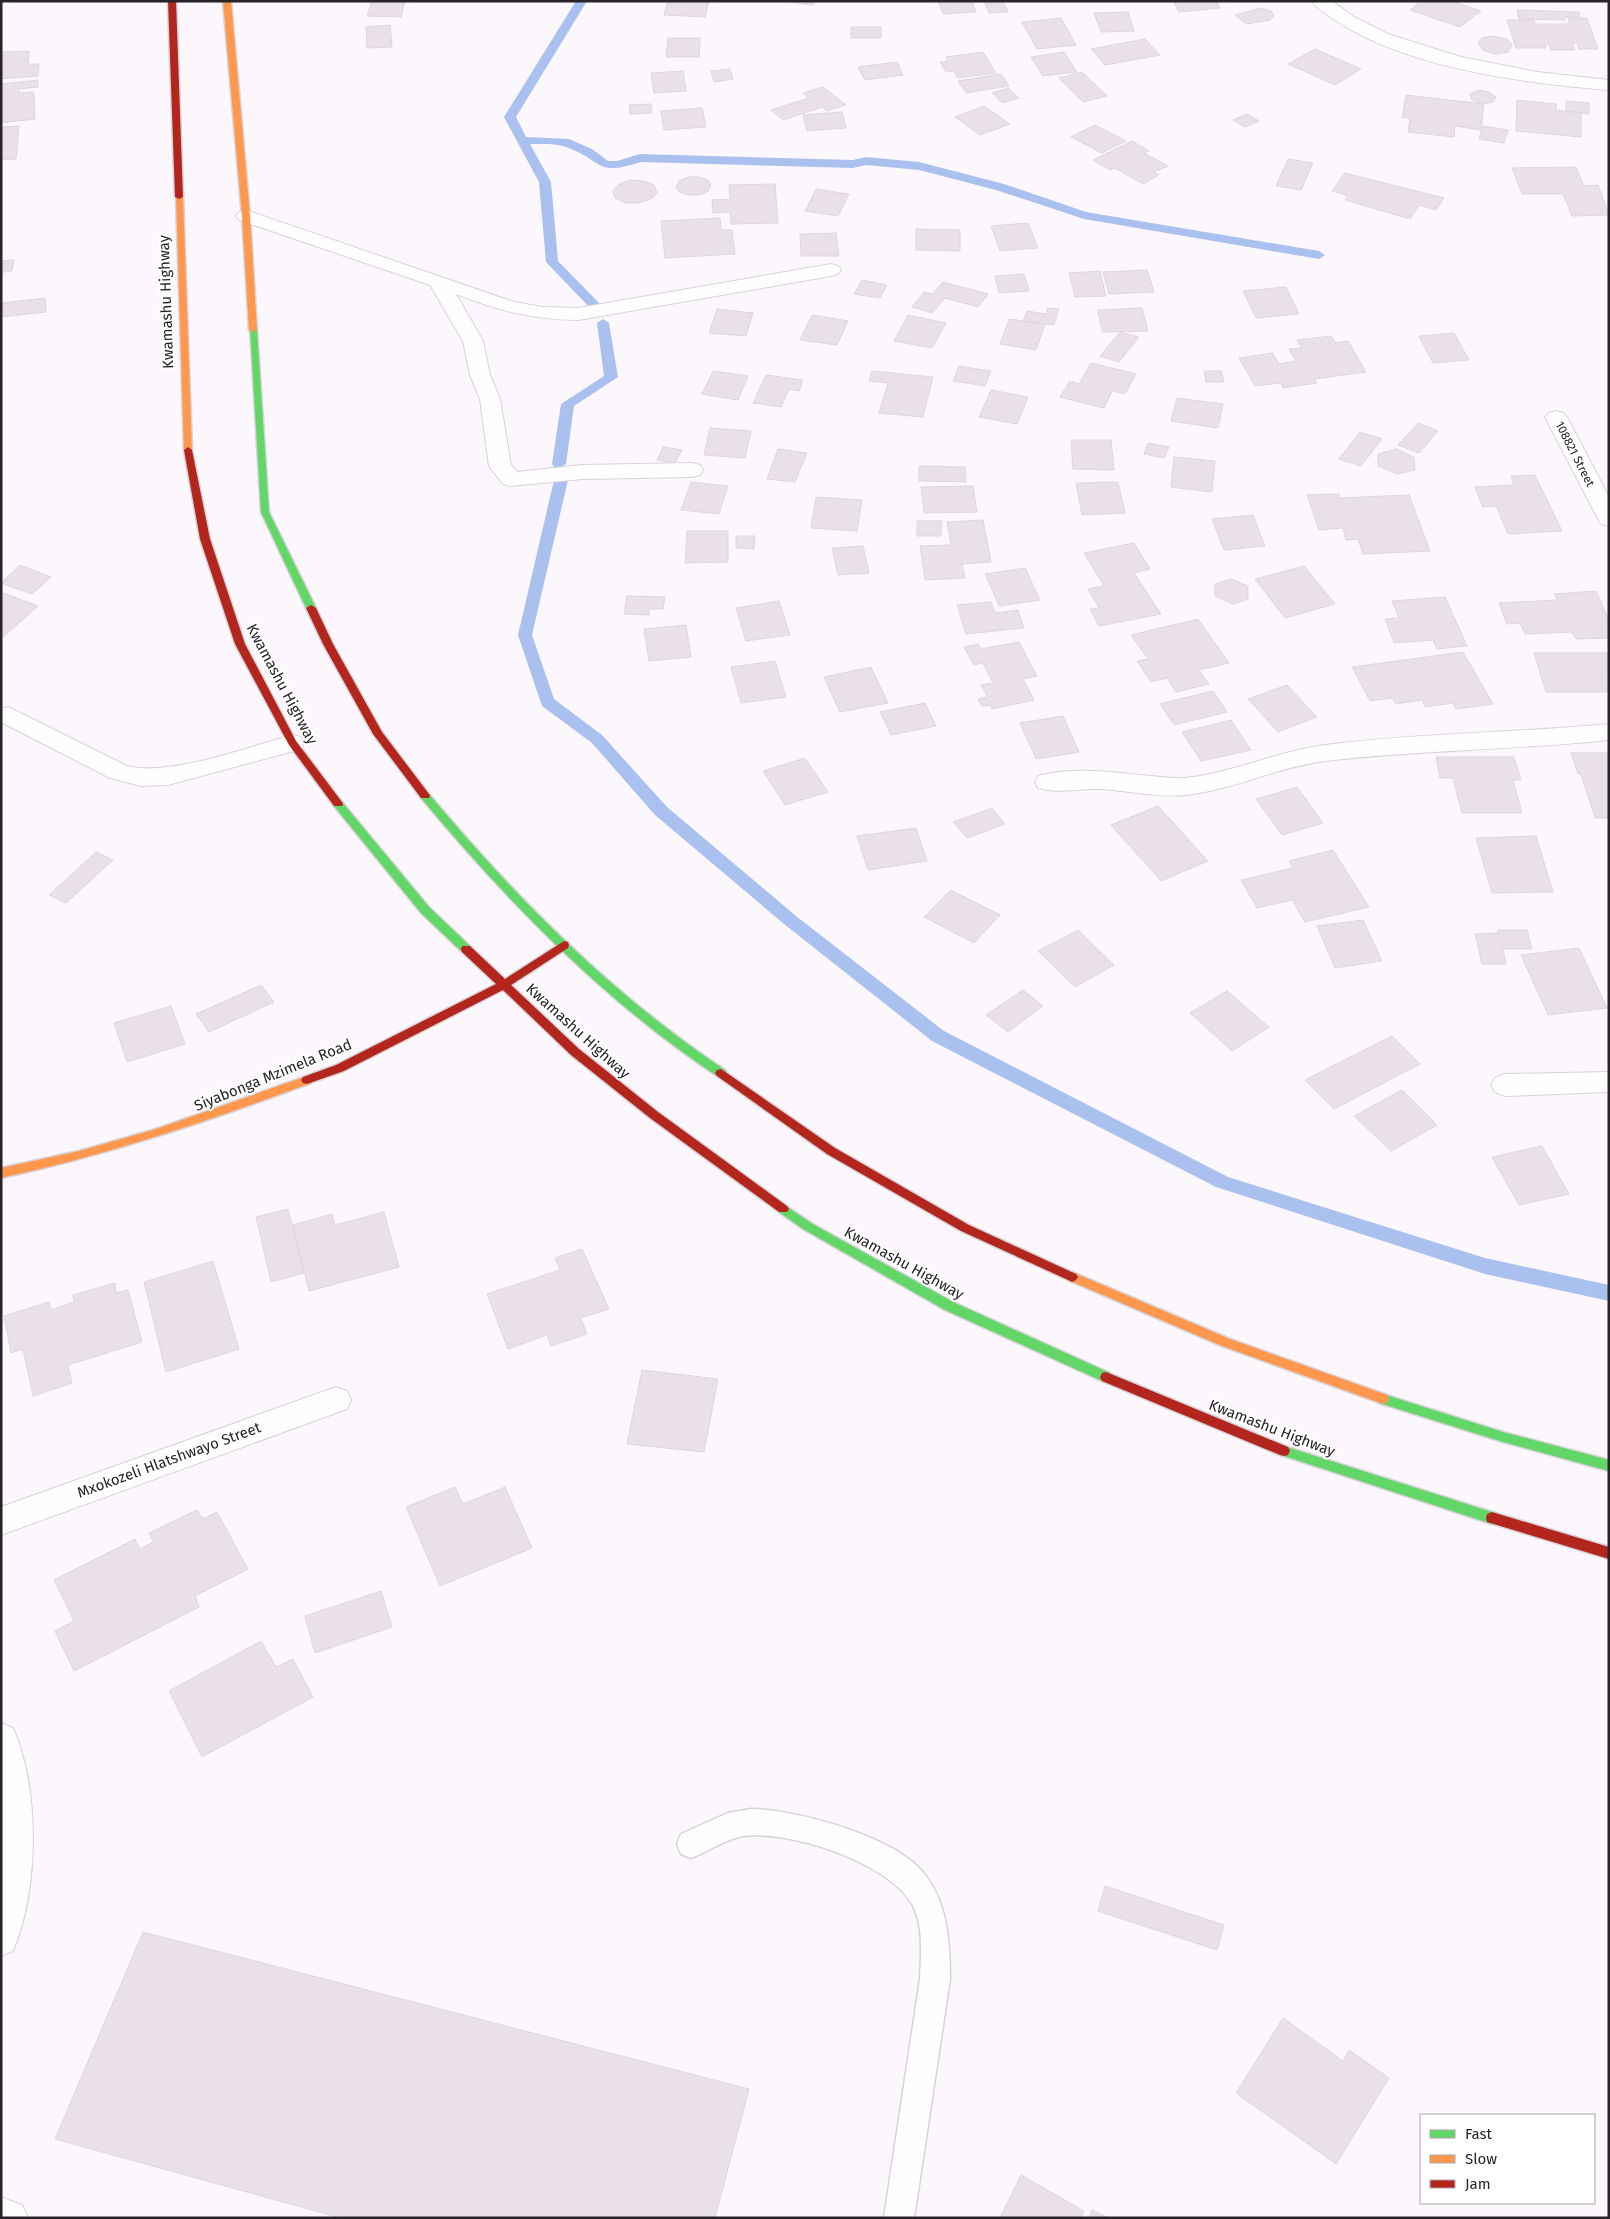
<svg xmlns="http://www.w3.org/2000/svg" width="1610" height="2219" viewBox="0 0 1610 2219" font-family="'Fira Sans',sans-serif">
  <rect width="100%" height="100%" fill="#fcf7fd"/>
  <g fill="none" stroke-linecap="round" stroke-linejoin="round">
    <path fill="#aac1f0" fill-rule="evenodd" d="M 576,1 L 587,1 L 516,117 L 526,137 L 569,139 L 592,149 L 608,161 L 617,161 L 640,154 L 853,160 L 866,157 L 919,162 L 1004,184 L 1086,212 L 1319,251 L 1325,255 L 1319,259 L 1084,219 L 996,190 L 919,170 L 866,165 L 853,168 L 641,162 C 594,177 605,161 566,147 C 555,143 541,144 530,144 L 551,182 L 558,261 L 605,309 L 599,313 L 594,312 L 546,262 L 539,182 L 504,117 Z
      M 603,319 L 609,323 L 618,377 L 574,406 L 566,464 L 559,468 L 554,467 L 552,464 L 561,404 L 604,376 L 597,323 Z
      M 561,476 L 568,480 L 532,635 L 554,699 L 602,735 L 667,807 L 796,916 L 944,1031 L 1228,1177 L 1485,1258 L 1609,1285 L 1609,1301 L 1485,1274 L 1216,1187 L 932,1041 L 784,924 L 655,815 L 592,743 L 542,706 L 518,635 L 554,480 Z"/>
  </g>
  <path fill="#e9e0ea" stroke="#dcd7dd" d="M 372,1 L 405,1 L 401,17 L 367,16 Z
    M 668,1 L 709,1 L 705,17 L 664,15 Z
    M 781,1 L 815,1 L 813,5 Z
    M 938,1 L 972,1 L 976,12 L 943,14 Z
    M 984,1 L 1003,1 L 1008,12 L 989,13 Z
    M 1173,1 L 1216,1 L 1220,8 L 1179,12 Z
    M 1418,1 L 1452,1 L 1481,11 L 1460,27 L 1410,10 L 1420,2 Z
    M 1261,8 L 1271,11 L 1274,16 L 1270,20 L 1246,24 L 1235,15 Z
    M 1517,10 L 1579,12 L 1580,17 L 1564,17 L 1565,20 L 1519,19 Z
    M 1128,12 L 1134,31 L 1101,32 L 1094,13 Z
    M 1061,18 L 1076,45 L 1037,49 L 1022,22 Z
    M 1568,18 L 1587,18 L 1598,49 L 1579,49 L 1577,43 L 1572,43 L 1575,50 L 1551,50 L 1549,44 L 1545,44 L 1546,48 L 1516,48 L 1507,20 L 1534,20 L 1535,24 L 1570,24 Z
    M 390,25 L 392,47 L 367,48 L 366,27 Z
    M 851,27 L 881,27 L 881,38 L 851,38 Z
    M 1494,36 L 1507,39 L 1512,45 L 1508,52 L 1495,54 L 1483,50 L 1478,43 L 1482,38 Z
    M 668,38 L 700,38 L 699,57 L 666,57 Z
    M 1145,39 L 1160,55 L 1105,65 L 1091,49 Z
    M 1315,49 L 1361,69 L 1335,85 L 1288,64 Z
    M 29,51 L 28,64 L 39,64 L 38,76 L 1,79 L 1,52 Z
    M 983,52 L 996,73 L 958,78 L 954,71 L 946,72 L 940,62 L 948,61 L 946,57 Z
    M 1064,52 L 1077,72 L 1043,76 L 1031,57 Z
    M 897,62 L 903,75 L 865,80 L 858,67 Z
    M 730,69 L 733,79 L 714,82 L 711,71 Z
    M 683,71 L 686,91 L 654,93 L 651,73 Z
    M 1082,72 L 1107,96 L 1083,102 L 1059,78 Z
    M 1001,74 L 1009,86 L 966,93 L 958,81 Z
    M 38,80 L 38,87 L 19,89 L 19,93 L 34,92 L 35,119 L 1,123 L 1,84 Z
    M 823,87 L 846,105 L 827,111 L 822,107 L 783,120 L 771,110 L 809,98 L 803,93 Z
    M 1008,88 L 1019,98 L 1002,103 L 992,93 Z
    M 1478,90 L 1489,92 L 1496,97 L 1493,102 L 1482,104 L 1472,100 L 1470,94 Z
    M 1406,95 L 1484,104 L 1481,130 L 1455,126 L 1454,137 L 1408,132 L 1410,118 L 1402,118 Z
    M 1517,100 L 1556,104 L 1556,110 L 1581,113 L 1581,137 L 1516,131 Z
    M 1566,101 L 1589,103 L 1589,114 L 1566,111 Z
    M 651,104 L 652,113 L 630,114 L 629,105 Z
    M 984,106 L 1010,124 L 980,135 L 955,117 Z
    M 702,108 L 706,127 L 664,130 L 661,111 Z
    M 842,112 L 846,128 L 807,131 L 803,115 Z
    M 1247,114 L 1259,121 L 1245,127 L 1233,120 Z
    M 1095,125 L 1126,141 L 1102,153 L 1071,137 Z
    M 19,126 L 16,159 L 1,160 L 1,127 Z
    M 1483,126 L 1508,130 L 1504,143 L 1479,139 Z
    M 1132,141 L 1149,151 L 1144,153 L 1168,166 L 1154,172 L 1159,175 L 1143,184 L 1115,168 L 1110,170 L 1093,160 Z
    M 1288,159 L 1313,163 L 1301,190 L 1276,186 Z
    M 1576,167 L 1584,186 L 1598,185 L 1609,215 L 1572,216 L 1563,194 L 1522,194 L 1512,168 Z
    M 1345,173 L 1444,198 L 1436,210 L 1419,205 L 1410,219 L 1345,200 L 1348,196 L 1332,191 Z
    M 688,177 L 699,177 L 708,180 L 711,186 L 708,191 L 700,195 L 688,195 L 679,192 L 676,187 L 679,181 Z
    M 630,180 L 644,181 L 654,185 L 657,193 L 651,199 L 639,203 L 626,203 L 615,198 L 613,191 L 619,184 Z
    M 775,184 L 778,223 L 731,224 L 730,212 L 713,213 L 712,200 L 730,199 L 729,185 Z
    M 816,189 L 849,194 L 838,216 L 805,211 Z
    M 720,218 L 721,230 L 732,230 L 735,254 L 665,258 L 661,221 Z
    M 1028,223 L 1038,248 L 1000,251 L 991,226 Z
    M 916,229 L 960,230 L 960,251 L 916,250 Z
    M 836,233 L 839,256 L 801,256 L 800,234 Z
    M 14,260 L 12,271 L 3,272 L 1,281 L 1,261 Z
    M 1147,270 L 1154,292 L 1109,294 L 1103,272 Z
    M 1100,271 L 1106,296 L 1075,297 L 1069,273 Z
    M 1024,274 L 1029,291 L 999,293 L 995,276 Z
    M 862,280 L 887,285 L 880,298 L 854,294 Z
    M 943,282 L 988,294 L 978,307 L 945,298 L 932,313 L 912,307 L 924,292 L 932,294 Z
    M 1286,287 L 1299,314 L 1256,318 L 1243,291 Z
    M 45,298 L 46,312 L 1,317 L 3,303 Z
    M 1048,308 L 1059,309 L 1054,325 L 1023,321 L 1027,311 L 1046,314 Z
    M 1142,308 L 1148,331 L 1102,332 L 1098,310 Z
    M 717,309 L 753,313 L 746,336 L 709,333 Z
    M 812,315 L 848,321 L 837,345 L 800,340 Z
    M 908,315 L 946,323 L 932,348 L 894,341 Z
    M 1009,319 L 1045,324 L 1036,350 L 1000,344 Z
    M 1120,332 L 1139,337 L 1119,362 L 1100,356 Z
    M 1454,333 L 1469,360 L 1433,363 L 1419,336 Z
    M 1331,336 L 1336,343 L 1348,341 L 1366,372 L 1314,379 L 1317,383 L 1283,388 L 1281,383 L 1255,386 L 1239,358 L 1273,353 L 1279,364 L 1296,361 L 1289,349 L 1302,348 L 1297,340 Z
    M 1091,363 L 1136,374 L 1125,394 L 1112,391 L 1104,408 L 1060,397 L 1070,381 L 1079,384 Z
    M 959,366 L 991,371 L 985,386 L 953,381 Z
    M 713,371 L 748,376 L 738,400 L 702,394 Z
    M 872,371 L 933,377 L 923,417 L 879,413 L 888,383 L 869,381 Z
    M 1204,371 L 1221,371 L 1224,382 L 1206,382 Z
    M 766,375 L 803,380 L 799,391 L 789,389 L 781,407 L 753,403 Z
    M 991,390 L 1028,397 L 1017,424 L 979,417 Z
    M 1177,398 L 1223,404 L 1218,428 L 1171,421 Z
    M 1418,423 L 1438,431 L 1419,453 L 1398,445 Z
    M 710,428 L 751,431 L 745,458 L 704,455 Z
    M 1360,432 L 1382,439 L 1361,466 L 1339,459 Z
    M 1071,440 L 1111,440 L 1114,470 L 1073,469 Z
    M 1148,443 L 1169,447 L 1164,458 L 1144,454 Z
    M 663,447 L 682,450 L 675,463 L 657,460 Z
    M 778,449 L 807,453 L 795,482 L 767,479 Z
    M 1396,449 L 1414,457 L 1415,470 L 1397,474 L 1378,466 L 1378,454 Z
    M 1174,457 L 1215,461 L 1212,492 L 1171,487 Z
    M 919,466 L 965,467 L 966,482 L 919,481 Z
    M 1535,475 L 1562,531 L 1508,534 L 1496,506 L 1483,507 L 1475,487 L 1514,485 L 1511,476 Z
    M 691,482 L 728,486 L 719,514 L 681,510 Z
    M 1118,482 L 1125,513 L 1082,515 L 1076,483 Z
    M 973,486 L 977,512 L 924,513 L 921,487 Z
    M 1339,494 L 1340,498 L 1409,495 L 1430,551 L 1363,554 L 1358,539 L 1346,540 L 1343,528 L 1319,530 L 1307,495 Z
    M 816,497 L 862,500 L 857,531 L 811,528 Z
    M 1253,515 L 1265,546 L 1224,550 L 1212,519 Z
    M 983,520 L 991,562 L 962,564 L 965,578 L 925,580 L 920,546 L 951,545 L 947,522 Z
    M 917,521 L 942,521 L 941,536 L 917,536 Z
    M 687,531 L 728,531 L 728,562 L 685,563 Z
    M 736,536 L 755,536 L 754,549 L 736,548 Z
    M 1134,543 L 1150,569 L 1134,573 L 1161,614 L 1099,626 L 1090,609 L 1099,608 L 1088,589 L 1104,586 L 1084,553 Z
    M 863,546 L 869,573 L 838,575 L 832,548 Z
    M 20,565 L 51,577 L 32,594 L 1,583 Z
    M 1304,566 L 1335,604 L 1285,618 L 1255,579 Z
    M 1025,568 L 1040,600 L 999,606 L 985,574 Z
    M 1231,579 L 1248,586 L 1248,599 L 1233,604 L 1215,596 L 1215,584 Z
    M 1596,591 L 1609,620 L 1609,638 L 1576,639 L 1572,632 L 1525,634 L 1520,623 L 1507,624 L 1499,603 L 1557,600 L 1554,594 Z
    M 1,592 L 38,606 L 1,639 Z
    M 627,596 L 665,597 L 663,609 L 649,609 L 649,615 L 624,614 Z
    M 1445,597 L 1467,646 L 1437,649 L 1433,640 L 1394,643 L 1385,619 L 1399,618 L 1392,601 Z
    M 779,601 L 790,635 L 746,641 L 736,608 Z
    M 991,602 L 995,613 L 1018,610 L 1024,628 L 966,634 L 957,605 Z
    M 1198,619 L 1229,663 L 1199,670 L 1209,684 L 1176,692 L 1167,678 L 1151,682 L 1137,661 L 1148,659 L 1131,635 Z
    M 686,625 L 691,657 L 649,661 L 644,629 Z
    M 1019,642 L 1037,676 L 1023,679 L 1034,700 L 992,709 L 990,705 L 982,706 L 978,699 L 988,697 L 981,685 L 993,683 L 983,663 L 974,665 L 964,647 L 978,644 L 981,649 Z
    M 1463,652 L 1493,704 L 1456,709 L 1453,703 L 1425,707 L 1422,700 L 1396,704 L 1393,698 L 1370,701 L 1352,667 Z
    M 1534,653 L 1608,653 L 1609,692 L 1546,692 Z
    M 775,661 L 786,697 L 741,703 L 731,667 Z
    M 871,667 L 888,703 L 840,712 L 824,677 Z
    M 1287,685 L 1317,717 L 1278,732 L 1248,699 Z
    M 1213,691 L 1227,712 L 1174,725 L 1160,704 Z
    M 925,703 L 936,726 L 891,735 L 880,712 Z
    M 1063,716 L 1079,752 L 1036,759 L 1020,723 Z
    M 1231,720 L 1251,750 L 1201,761 L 1182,732 Z
    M 1571,753 L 1609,753 L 1609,818 L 1595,818 L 1581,774 L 1578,774 Z
    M 1436,757 L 1514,757 L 1521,780 L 1513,780 L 1522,813 L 1462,813 L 1453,778 L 1440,778 Z
    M 805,758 L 828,792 L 785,805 L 763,771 Z
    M 1297,787 L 1323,823 L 1282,835 L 1256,799 Z
    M 1158,806 L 1208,861 L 1161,881 L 1111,825 Z
    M 992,808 L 1005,824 L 967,838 L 953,822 Z
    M 916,828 L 927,861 L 868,870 L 857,836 Z
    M 1536,836 L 1553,892 L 1492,893 L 1476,838 Z
    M 1333,850 L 1369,907 L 1305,922 L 1292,900 L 1257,908 L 1241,880 L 1293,868 L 1289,861 Z
    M 96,852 L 113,860 L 66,903 L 49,895 Z
    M 951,890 L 1000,915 L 974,943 L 924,917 Z
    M 1363,920 L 1382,961 L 1335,968 L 1317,926 Z
    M 1078,930 L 1114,965 L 1075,987 L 1038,951 Z
    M 1498,930 L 1527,930 L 1532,949 L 1503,949 L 1506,964 L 1482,964 L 1475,934 L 1498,933 Z
    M 1579,948 L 1607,1008 L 1548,1015 L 1521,955 Z
    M 261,985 L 274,1002 L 209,1032 L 196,1014 Z
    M 1023,990 L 1043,1006 L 1008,1032 L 986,1015 Z
    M 1227,991 L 1269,1027 L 1232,1051 L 1190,1013 Z
    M 171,1006 L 185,1044 L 127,1062 L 114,1023 Z
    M 1392,1036 L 1420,1064 L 1334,1109 L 1305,1080 Z
    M 1402,1090 L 1437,1125 L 1391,1151 L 1354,1116 Z
    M 1542,1146 L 1569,1194 L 1519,1205 L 1492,1157 Z
    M 288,1209 L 304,1273 L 271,1282 L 256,1217 Z
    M 384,1212 L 399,1267 L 309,1291 L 293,1225 L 332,1214 L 335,1225 Z
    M 582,1249 L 609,1309 L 581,1318 L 587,1334 L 551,1346 L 547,1335 L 508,1349 L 487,1294 L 560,1270 L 555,1258 Z
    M 213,1261 L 239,1349 L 166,1372 L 144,1282 Z
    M 115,1283 L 116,1293 L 128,1290 L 142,1342 L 68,1365 L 72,1383 L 33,1396 L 23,1349 L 11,1353 L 4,1316 L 49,1302 L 51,1310 L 74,1302 L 73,1295 Z
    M 642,1370 L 718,1379 L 704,1452 L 627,1444 Z
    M 455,1487 L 463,1504 L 505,1487 L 532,1548 L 440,1586 L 406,1507 Z
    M 197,1510 L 203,1519 L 217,1512 L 248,1569 L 195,1596 L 199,1607 L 74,1671 L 55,1631 L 74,1621 L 54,1580 L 135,1539 L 140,1549 L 153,1542 L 149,1533 Z
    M 381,1591 L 392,1627 L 315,1653 L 305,1616 Z
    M 261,1641 L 276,1667 L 293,1659 L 313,1697 L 202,1757 L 169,1691 Z
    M 1105,1886 L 1224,1925 L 1217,1950 L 1098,1911 Z
    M 143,1932 L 749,2089 L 715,2218 L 341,2218 L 55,2139 Z
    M 1283,2018 L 1343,2061 L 1349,2050 L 1389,2078 L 1336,2164 L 1236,2093 Z
    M 1021,2175 L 1084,2211 L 1081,2218 L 1000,2218 Z
    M 1092,2210 L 1109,2218 L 1089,2218 Z"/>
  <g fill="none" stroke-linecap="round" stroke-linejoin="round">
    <defs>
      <path id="lane" d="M 751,1809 C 798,1810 898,1837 926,1876 C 948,1906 950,1943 950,1979 L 914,2218 L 884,2218 L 920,1979 C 921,1955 924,1925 912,1904 C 888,1862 790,1830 744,1836 C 725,1839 709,1851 691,1858 L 681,1854 L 677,1844 L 681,1834 L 728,1813 Z"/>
      <path id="street" d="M 1312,1 L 1332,1 L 1354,17 L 1388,34 L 1461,57 L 1537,72 L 1609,80 L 1609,90 C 1522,83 1404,68 1332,18 C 1325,13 1316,8 1312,1 Z
        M 246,210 L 514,302 L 542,307 L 578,308 L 831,264 L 838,266 L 841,270 L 838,274 L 831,276 L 578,320 C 530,319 500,311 456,294 L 483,341 L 490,375 L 500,399 L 511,465 L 517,472 L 582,465 L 692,463 L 700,465 L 703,470 L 700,475 L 692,477 L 582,479 L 511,486 L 503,484 L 489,466 L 480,399 L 470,375 L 463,341 L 430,285 L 239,220 L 236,216 L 239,212 Z
        M 1556,411 L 1563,413 L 1567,417 L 1609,497 L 1609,526 L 1601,524 L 1598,519 L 1545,417 L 1549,413 Z
        M 8,707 L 127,766 C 169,777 248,747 292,735 L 301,737 L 304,743 L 301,749 L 168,785 L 141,786 L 110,778 L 1,722 L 1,709 Z
        M 1609,724 L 1609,740 C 1514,750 1419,750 1325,761 C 1277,767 1233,790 1185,795 C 1159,798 1126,790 1099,789 C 1079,788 1058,794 1038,788 L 1035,782 L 1038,776 C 1074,766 1115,773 1151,776 C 1162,777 1175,779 1185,778 C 1233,773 1278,751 1325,745 C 1419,733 1514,733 1609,724 Z
        M 1609,1072 L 1609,1092 L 1505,1096 L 1495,1092 L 1491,1085 L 1495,1078 L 1505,1074 Z
        M 336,1387 L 347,1391 L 351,1400 L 347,1409 L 1,1535 L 1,1507 Z
        M 1,1723 L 13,1728 C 40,1789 39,1890 13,1951 L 1,1956 Z
        M 1,2197 L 22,2205 L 28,2218 L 1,2218 Z"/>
      <path id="fast" d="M 250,328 L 256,328 L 257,330 L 269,512 L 316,608 L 311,611 L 306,608 L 261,512 Z
        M 425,792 L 429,794 C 515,897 612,995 725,1070 L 727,1073 L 725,1076 L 717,1076 C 604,1001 508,902 421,798 L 420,796 L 421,794 Z
        M 338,800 L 342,802 L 429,907 L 470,946 L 471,949 L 470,952 L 462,952 L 421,913 L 334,806 L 333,804 L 334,802 Z
        M 783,1204 L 811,1223 L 953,1302 L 1110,1373 L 1112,1377 L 1110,1381 L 1106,1382 L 1102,1381 L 945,1310 L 803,1229 L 779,1212 L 777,1209 L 779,1206 Z
        M 1383,1394 L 1503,1432 L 1609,1460 L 1609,1471 L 1503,1442 L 1379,1403 L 1377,1399 L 1379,1395 Z
        M 1284,1446 L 1492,1512 L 1497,1514 L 1498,1518 L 1497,1522 L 1492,1524 L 1284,1456 L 1280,1455 L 1278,1451 L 1280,1447 Z"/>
      <path id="slow" d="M 223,1 L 231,1 L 250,216 L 257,330 L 253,332 L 249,330 L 242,216 Z
        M 176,195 L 183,197 L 192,450 L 188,453 L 184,450 Z
        M 307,1076 L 311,1077 L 313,1080 L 311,1083 C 209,1121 108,1155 1,1178 L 1,1168 L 79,1151 L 156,1129 Z
        M 1072,1272 L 1230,1339 L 1387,1395 L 1389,1399 L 1387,1403 L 1383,1404 L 1222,1346 L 1068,1280 L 1066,1277 L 1068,1274 Z"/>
      <path id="jam" d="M 168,1 L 176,1 L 183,197 L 179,199 L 175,197 Z
        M 188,447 L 192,450 L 210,539 L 245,644 L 296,741 L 342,802 L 343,804 L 342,806 L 334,806 L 289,745 L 235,644 L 200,539 L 184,450 Z
        M 311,605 L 316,608 L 333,644 L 382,732 L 429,794 L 430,796 L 429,798 L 421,798 L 373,734 L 323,644 L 306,608 Z
        M 564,941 L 568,942 L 569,945 L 568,948 L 511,985 L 579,1049 L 658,1112 L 787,1206 L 789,1209 L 787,1212 L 779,1212 L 650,1118 L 571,1055 L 503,990 L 344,1071 L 307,1084 L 303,1083 L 301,1080 L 303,1077 L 336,1065 L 496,984 L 462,952 L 461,949 L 462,946 L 470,946 L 505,979 Z
        M 721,1069 L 835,1148 L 969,1225 L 1076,1274 L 1078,1277 L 1076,1280 L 1072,1282 L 1068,1280 L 961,1231 L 827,1154 L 717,1076 L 715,1073 L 717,1070 Z
        M 1106,1372 L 1288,1447 L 1290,1451 L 1288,1455 L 1284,1456 L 1280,1455 L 1102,1381 L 1100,1377 L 1102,1373 Z
        M 1492,1512 L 1609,1547 L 1609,1559 L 1487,1522 L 1486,1518 L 1487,1514 Z"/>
    </defs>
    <use href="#lane" stroke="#d8d3d9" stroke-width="3"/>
    <use href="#street" stroke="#d8d3d9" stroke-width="2"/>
    <use href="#fast" stroke="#d8d3d9" stroke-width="3"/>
    <use href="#slow" stroke="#d8d3d9" stroke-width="3"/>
    <use href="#jam" stroke="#d8d3d9" stroke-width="3"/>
    <use href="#lane" fill="#fffeff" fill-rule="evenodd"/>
    <use href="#street" fill="#fffeff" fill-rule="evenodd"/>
    <use href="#fast" fill="#63d668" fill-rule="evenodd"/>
    <use href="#slow" fill="#ff974d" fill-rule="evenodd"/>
    <use href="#jam" fill="#b3261e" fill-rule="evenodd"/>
  </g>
  <g text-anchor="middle" stroke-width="4" stroke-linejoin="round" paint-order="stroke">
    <g font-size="12" fill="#282329" stroke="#fff">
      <text transform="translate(1575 454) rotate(63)" y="4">108821 Street</text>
    </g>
    <g font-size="15" fill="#282329" stroke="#fff">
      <text transform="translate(166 302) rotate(-92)" y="5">Kwamashu Highway</text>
      <text transform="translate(282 684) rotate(62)" y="5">Kwamashu Highway</text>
      <text transform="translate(578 1031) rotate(42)" y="5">Kwamashu Highway</text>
      <text transform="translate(273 1075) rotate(-22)" y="5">Siyabonga Mzimela Road</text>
      <text transform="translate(904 1263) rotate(29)" y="5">Kwamashu Highway</text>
      <text transform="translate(1272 1428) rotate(21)" y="5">Kwamashu Highway</text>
      <text transform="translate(169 1460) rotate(-20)" y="5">Mxokozeli Hlatshwayo Street</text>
    </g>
  </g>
  <rect width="1610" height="2219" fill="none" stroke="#282329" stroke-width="5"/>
  <rect x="1420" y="2114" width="175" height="90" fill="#ffffff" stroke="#a9a7a9"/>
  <rect x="1430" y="2130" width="25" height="8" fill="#63d668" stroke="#a9a7a9"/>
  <text x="1465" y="2139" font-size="15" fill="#282329">Fast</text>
  <rect x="1430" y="2155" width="25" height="8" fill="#ff974d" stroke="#a9a7a9"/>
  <text x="1465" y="2164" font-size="15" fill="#282329">Slow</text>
  <rect x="1430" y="2180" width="25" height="8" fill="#b3261e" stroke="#a9a7a9"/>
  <text x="1465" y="2189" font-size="15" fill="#282329">Jam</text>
</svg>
